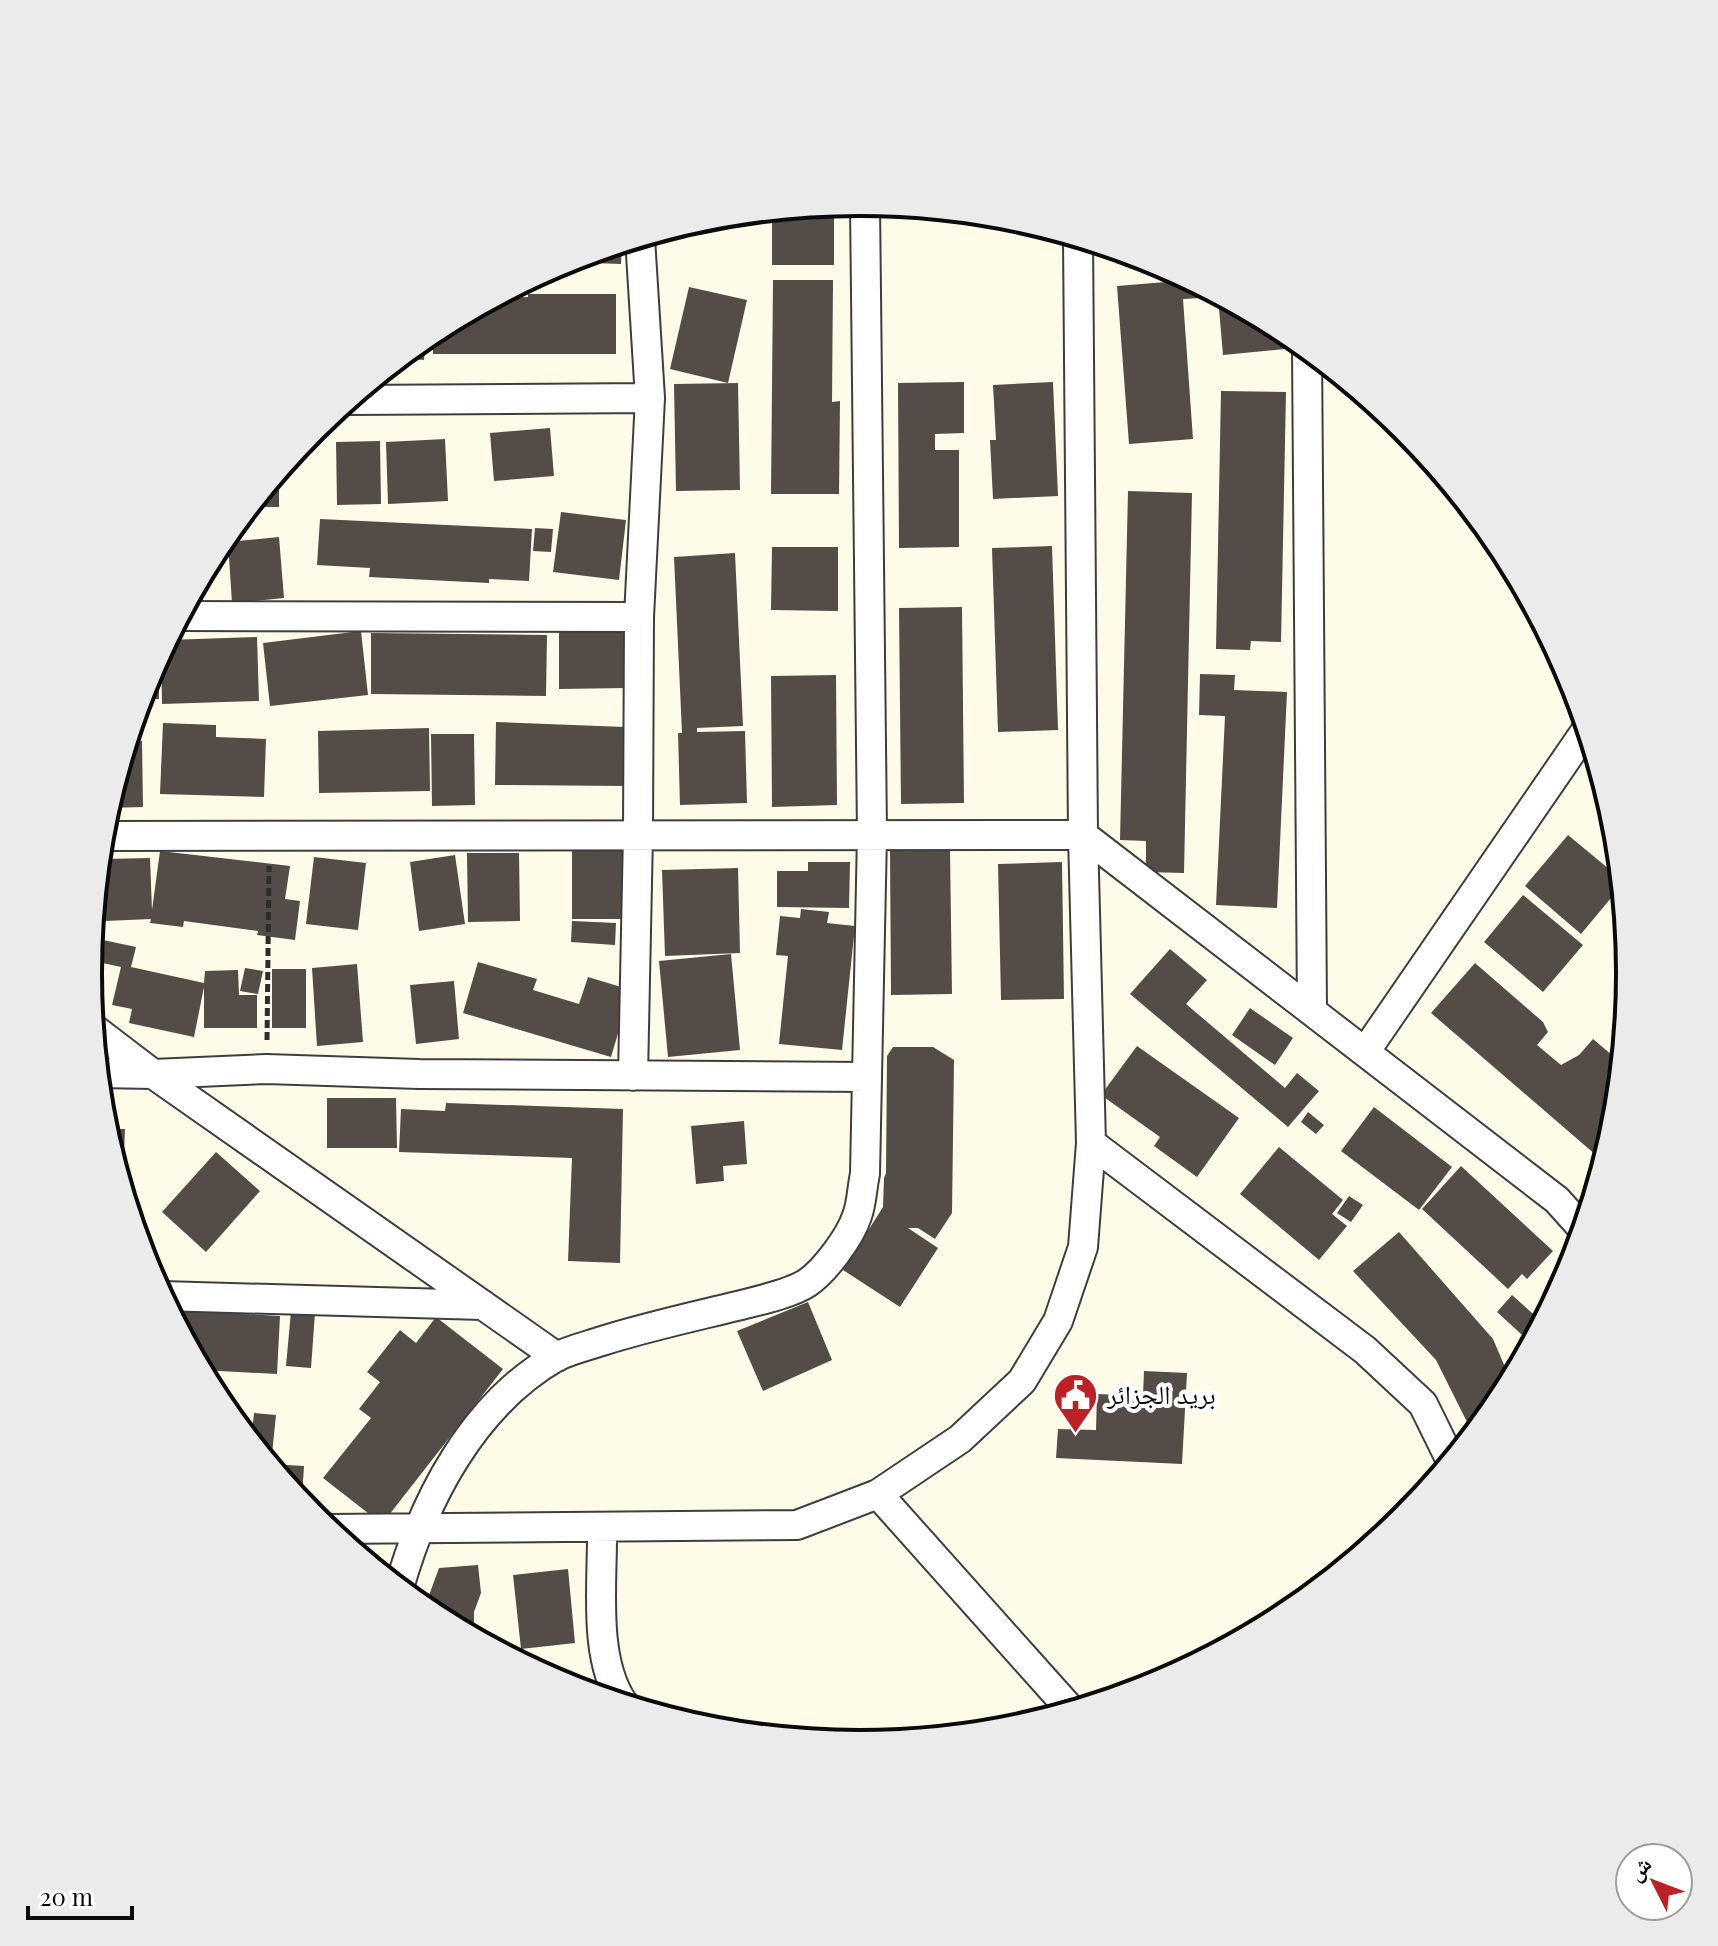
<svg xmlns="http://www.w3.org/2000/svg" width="1718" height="1946" viewBox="0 0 1718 1946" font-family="'Playfair Display','Noto Naskh Arabic',serif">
  <rect width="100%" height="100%" fill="#fffbe9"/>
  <path fill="#544c47" d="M 834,204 L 834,265 L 772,265 L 772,211 Z
    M 734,214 L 734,222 L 693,222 L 709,217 Z
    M 622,243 L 621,264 L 562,262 L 564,261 Z
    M 1126,252 L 1154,261 L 1163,265 L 1126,266 Z
    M 773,280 L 833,280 L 832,402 L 840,401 L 839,494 L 771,494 Z
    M 1190,280 L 1284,330 L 1285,349 L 1223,355 L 1218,297 L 1183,299 L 1193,439 L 1129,444 L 1117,286 Z
    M 689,287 L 747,300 L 728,383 L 670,369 Z
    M 528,294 L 616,294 L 616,354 L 433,354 L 432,331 L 495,298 L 528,297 Z
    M 426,336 L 424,360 L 399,358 L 407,351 Z
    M 964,382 L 964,433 L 935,434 L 935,450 L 959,450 L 959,547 L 899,548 L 898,383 Z
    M 1053,382 L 1058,496 L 993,499 L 990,440 L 996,440 L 993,385 Z
    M 738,383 L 740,490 L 676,491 L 674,384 Z
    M 1221,391 L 1286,392 L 1281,642 L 1251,641 L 1250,650 L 1216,649 Z
    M 550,428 L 554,476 L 494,481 L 490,433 Z
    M 445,439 L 448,501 L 388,504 L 386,442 Z
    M 380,441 L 381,504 L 337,505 L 336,442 Z
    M 279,470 L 279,507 L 248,507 Z
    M 1128,491 L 1192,493 L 1184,873 L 1146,872 L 1146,841 L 1120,840 Z
    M 561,512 L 626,520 L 619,580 L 553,572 Z
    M 320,519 L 532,529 L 529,581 L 489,579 L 489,583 L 369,577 L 370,568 L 317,565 Z
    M 535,528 L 553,529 L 551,552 L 533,551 Z
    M 279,537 L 284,598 L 232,603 L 228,542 Z
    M 1052,546 L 1058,730 L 998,732 L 992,548 Z
    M 772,547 L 838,547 L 838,611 L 771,610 Z
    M 735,553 L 743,726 L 697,728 L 697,732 L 745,731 L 747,803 L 680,805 L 678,733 L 682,733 L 674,557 Z
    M 962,607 L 964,803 L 901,804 L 899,608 Z
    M 626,630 L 626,688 L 559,689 L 559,631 Z
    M 361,631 L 368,695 L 270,706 L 263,643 Z
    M 371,633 L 547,635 L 546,696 L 371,694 Z
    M 257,637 L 259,701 L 162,704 L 161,651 L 167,640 Z
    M 158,656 L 159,699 L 140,699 L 147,678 Z
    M 1200,674 L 1235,675 L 1234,690 L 1287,692 L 1277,908 L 1216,905 L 1225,716 L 1199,715 Z
    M 836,675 L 837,805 L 772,807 L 771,676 Z
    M 496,722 L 625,727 L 624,786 L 495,785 Z
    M 163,723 L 216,725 L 216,737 L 266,739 L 264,797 L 160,794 Z
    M 429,728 L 430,791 L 319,793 L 318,731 Z
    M 431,734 L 474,734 L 475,805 L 432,806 Z
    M 128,741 L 142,741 L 143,807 L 107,808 Z
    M 1568,835 L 1621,879 L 1621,886 L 1581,934 L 1525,886 Z
    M 950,850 L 952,994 L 891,995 L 890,851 Z
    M 160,851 L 290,866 L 285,899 L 300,901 L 295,940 L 257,935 L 258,931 L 184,921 L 183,927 L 150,923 L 151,919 L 105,921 L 103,859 L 150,858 L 152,910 Z
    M 572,851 L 627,851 L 626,919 L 572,919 Z
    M 467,853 L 519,853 L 520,921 L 468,922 Z
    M 455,855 L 465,924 L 419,931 L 410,862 Z
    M 314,857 L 366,863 L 358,930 L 306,924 Z
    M 808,862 L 850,862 L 849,908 L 777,907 L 777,871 L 808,871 Z
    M 1062,862 L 1064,999 L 1001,1000 L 998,864 Z
    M 738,868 L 740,953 L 665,956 L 662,870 Z
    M 97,882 L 100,942 L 91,942 Z
    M 1523,895 L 1583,945 L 1543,992 L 1484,942 Z
    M 801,909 L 829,912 L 827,923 L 855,926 L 842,1050 L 779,1044 L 788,956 L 776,955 L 780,916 L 800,918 Z
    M 572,921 L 616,923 L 615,945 L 571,942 Z
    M 103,940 L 136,947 L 131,967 L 204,983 L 205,971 L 238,970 L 239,995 L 257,995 L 257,1028 L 204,1028 L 204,987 L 194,1037 L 129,1023 L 132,1009 L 112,1005 L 121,967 L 98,962 Z
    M 1170,949 L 1207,980 L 1186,1004 L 1285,1088 L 1297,1073 L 1319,1091 L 1288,1127 L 1130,994 Z
    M 731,954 L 740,1050 L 668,1057 L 659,961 Z
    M 478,962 L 537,979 L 533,990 L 579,1004 L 588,977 L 631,990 L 611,1057 L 463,1013 Z
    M 1475,963 L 1543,1022 L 1548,1032 L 1537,1045 L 1561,1065 L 1579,1055 L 1593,1039 L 1619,1061 L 1621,1064 L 1615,1124 L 1604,1162 L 1431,1013 Z
    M 357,964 L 363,1042 L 317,1046 L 312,968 Z
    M 245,968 L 263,971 L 258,994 L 240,991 Z
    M 272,969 L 306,969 L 306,1028 L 272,1028 Z
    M 454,981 L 459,1039 L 416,1044 L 410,985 Z
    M 1250,1008 L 1293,1038 L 1275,1065 L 1232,1035 Z
    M 1137,1046 L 1239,1118 L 1197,1177 L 1154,1146 L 1160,1137 L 1101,1095 Z
    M 893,1047 L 933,1047 L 954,1060 L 952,1213 L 935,1239 L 918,1228 L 908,1228 L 938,1248 L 900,1307 L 843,1270 L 883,1207 L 884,1178 L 886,1173 L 887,1056 Z
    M 327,1098 L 396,1098 L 397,1148 L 327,1148 Z
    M 446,1103 L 623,1109 L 620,1263 L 568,1261 L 572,1158 L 399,1152 L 401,1109 L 445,1111 Z
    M 1374,1107 L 1452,1167 L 1419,1210 L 1341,1151 Z
    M 1308,1112 L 1324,1125 L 1316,1134 L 1301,1122 Z
    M 744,1121 L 747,1164 L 723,1166 L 724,1181 L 696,1184 L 691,1126 Z
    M 104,1129 L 125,1129 L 123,1181 L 120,1181 Z
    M 1279,1147 L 1343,1200 L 1332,1214 L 1347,1226 L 1319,1260 L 1240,1194 Z
    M 216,1152 L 260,1191 L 206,1252 L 162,1212 Z
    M 1461,1166 L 1553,1251 L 1527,1279 L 1522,1274 L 1508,1289 L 1422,1209 Z
    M 1349,1196 L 1363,1205 L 1351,1222 L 1337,1213 Z
    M 1399,1232 L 1493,1339 L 1511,1381 L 1500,1402 L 1473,1434 L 1436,1360 L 1353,1271 Z
    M 1512,1295 L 1542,1322 L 1531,1343 L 1497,1312 Z
    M 808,1302 L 832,1360 L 763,1391 L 737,1331 Z
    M 169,1310 L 280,1316 L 277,1374 L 201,1370 Z
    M 291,1311 L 315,1313 L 311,1368 L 286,1366 Z
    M 436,1317 L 503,1369 L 382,1524 L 323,1478 L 371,1418 L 359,1409 L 380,1382 L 367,1372 L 400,1330 L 416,1343 Z
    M 1144,1371 L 1187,1373 L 1182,1464 L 1056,1458 L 1058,1429 L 1096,1430 L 1097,1394 L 1143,1396 Z
    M 254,1413 L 276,1415 L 271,1464 L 304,1466 L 302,1497 L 296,1497 L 251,1442 Z
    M 478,1565 L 481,1593 L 474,1612 L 474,1637 L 424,1609 L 439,1568 Z
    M 568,1569 L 575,1643 L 521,1649 L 513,1575 Z"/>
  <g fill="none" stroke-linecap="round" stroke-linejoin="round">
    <defs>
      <path id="street" d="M 1307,348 L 1312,1011
        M 348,400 L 650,398
        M 180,616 L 639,617
        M 102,836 L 1083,835 L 1557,1200 L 1583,1229
        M 94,1029 L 153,1074 L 557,1357
        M 1365,1052 L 1587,729
        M 98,1073 L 153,1074 L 266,1069 L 419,1074 L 867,1077
        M 633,1076 L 638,834 L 639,617 L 650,398 L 640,238
        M 1091,1143 L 1365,1350 L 1423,1404 L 1451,1461
        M 162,1296 L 483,1305
        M 878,1494 L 1071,1710
        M 602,1527 C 603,1581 592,1657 623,1703
        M 327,1529 L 797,1525 L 878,1494 L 960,1439 L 1022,1381 L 1058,1321 L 1083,1247 L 1091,1143 L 1083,835 L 1078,238
        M 399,1588 C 424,1499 473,1405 556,1357 C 570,1350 587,1346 602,1341 C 646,1327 692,1317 737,1306 C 757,1301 790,1294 807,1283 C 825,1271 850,1237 857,1216 C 862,1203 862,1187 865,1174 L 872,834 L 865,203"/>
    </defs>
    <use href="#street" stroke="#3e3e3e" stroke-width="32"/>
    <path stroke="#2d2d2d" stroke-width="5" stroke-dasharray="8 4" stroke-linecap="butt" d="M 267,1040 L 269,866"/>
    <use href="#street" stroke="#fff" stroke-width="28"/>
  </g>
  <defs>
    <symbol id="civic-pin" viewBox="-11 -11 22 30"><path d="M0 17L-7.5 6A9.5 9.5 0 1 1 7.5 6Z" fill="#bd2125" stroke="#fff"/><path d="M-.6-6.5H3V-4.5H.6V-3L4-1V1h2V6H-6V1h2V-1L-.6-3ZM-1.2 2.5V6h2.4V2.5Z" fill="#fff"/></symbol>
  </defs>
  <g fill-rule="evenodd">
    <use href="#civic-pin" x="1050" y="1370" width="51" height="69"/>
  </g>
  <g text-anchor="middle" stroke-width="8" stroke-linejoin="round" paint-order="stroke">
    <g font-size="26" fill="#0b0b0b" stroke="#fff" text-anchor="start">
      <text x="1107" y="1404">بريد الجزائر</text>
    </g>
  </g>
  <path d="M0 0H1718V1946H0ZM102 973a757 757 0 1 1 1514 0a757 757 0 1 1-1514 0Z" fill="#ebebeb" fill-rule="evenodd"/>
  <path fill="none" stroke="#0b0b0b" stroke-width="4" d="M102 973a757 757 0 1 1 1514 0a757 757 0 1 1-1514 0Z"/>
  <g transform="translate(1654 1882) rotate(312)"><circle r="38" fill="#ffffff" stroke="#9d9d9d" stroke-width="2"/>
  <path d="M0-6L14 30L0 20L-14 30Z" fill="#bd2125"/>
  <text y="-12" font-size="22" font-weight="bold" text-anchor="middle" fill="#0b0b0b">ش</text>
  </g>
  <path d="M28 1906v12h104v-12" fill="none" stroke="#0b0b0b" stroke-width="4"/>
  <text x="40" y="1906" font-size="24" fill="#0b0b0b" stroke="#ffffff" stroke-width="6" paint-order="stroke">20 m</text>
</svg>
